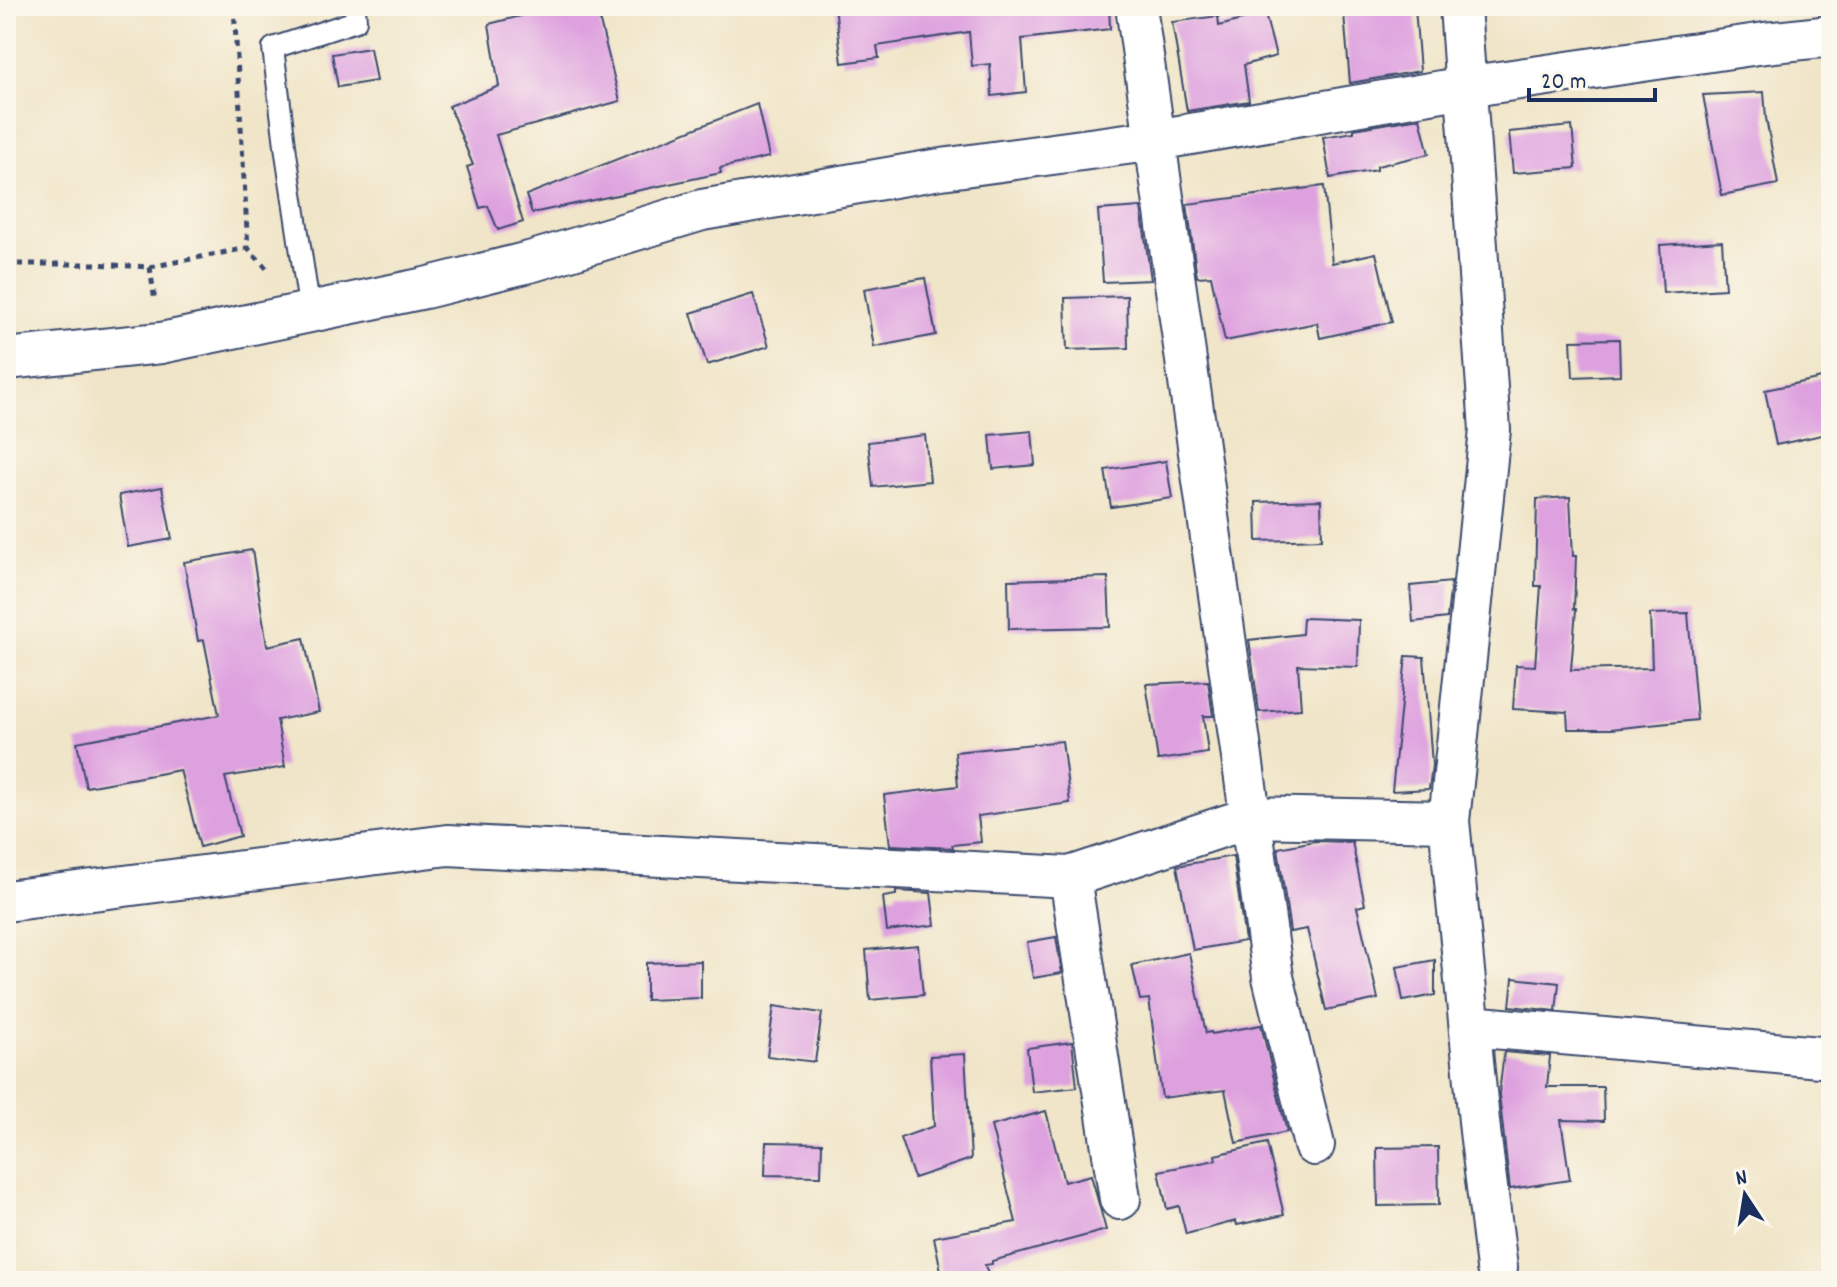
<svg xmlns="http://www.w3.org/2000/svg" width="1837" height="1287" viewBox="0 0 1837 1287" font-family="Dekko,sans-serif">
  <rect width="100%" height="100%" fill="#fbf7ec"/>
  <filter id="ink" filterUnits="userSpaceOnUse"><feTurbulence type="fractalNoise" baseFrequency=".0125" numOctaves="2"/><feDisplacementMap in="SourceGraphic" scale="16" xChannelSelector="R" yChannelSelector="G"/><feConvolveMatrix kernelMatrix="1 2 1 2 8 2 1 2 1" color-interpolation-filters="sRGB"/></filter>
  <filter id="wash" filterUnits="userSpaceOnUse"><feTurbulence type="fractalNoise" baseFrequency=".006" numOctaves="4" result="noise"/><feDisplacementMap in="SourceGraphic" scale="32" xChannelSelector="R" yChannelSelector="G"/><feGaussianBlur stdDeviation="1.8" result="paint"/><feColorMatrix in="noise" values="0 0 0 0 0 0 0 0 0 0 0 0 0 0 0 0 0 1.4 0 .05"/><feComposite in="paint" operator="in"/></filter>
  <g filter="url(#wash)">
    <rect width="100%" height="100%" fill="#f0e5c8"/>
    <g id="blocks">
      <path fill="#dea1df" d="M 560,6 L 596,6 L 620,101 L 496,135 L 523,222 L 498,230 L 488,206 L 480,208 L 467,167 L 473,165 L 449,106 L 499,86 L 489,24 Z
        M 835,6 L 1109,6 L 1110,29 L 1022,39 L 1026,92 L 992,96 L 990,64 L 972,66 L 969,32 L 877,46 L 879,58 L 842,63 Z
        M 1415,8 L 1420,71 L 1350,83 L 1344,14 Z
        M 1265,14 L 1276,56 L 1244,65 L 1249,101 L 1187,111 L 1172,22 L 1218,16 L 1219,26 Z
        M 370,48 L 376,81 L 338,87 L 332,54 Z
        M 1764,92 L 1766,118 L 1778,184 L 1722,195 L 1703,95 Z
        M 757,104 L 769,157 L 720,168 L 721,173 L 532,213 L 526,195 Z
        M 1420,118 L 1429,154 L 1377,166 L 1377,170 L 1330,178 L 1323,137 L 1354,132 L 1354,129 Z
        M 1572,126 L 1576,168 L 1513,173 L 1509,132 Z
        M 1324,186 L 1332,263 L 1376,253 L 1392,322 L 1320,338 L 1317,323 L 1225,341 L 1211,276 L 1197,277 L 1187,204 Z
        M 1141,207 L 1151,280 L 1103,282 L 1098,210 Z
        M 1722,241 L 1725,289 L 1663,293 L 1660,245 Z
        M 925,278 L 936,335 L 874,347 L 864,289 Z
        M 753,294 L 769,346 L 707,365 L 691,313 Z
        M 1127,296 L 1128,348 L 1067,350 L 1065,298 Z
        M 1619,339 L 1620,375 L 1573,377 L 1571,340 Z
        M 1831,376 L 1831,433 L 1776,445 L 1765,390 Z
        M 1032,431 L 1035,465 L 993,469 L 990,435 Z
        M 925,435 L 930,481 L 873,487 L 868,442 Z
        M 1166,461 L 1172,498 L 1111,507 L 1105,470 Z
        M 162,487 L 172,539 L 128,547 L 119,495 Z
        M 1570,497 L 1573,556 L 1576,556 L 1574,609 L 1576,609 L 1571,670 L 1652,668 L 1650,614 L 1688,613 L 1697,720 L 1611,729 L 1568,729 L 1567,712 L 1513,709 L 1516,665 L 1535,666 L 1541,586 L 1535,586 L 1537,499 Z
        M 1321,500 L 1322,539 L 1257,541 L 1256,502 Z
        M 252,550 L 267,646 L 304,638 L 319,712 L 277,720 L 285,767 L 225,777 L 240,836 L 200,847 L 180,770 L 86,787 L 77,742 L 219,715 L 204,640 L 198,641 L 184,562 Z
        M 1108,577 L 1110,627 L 1009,629 L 1008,580 Z
        M 1451,582 L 1447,618 L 1413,622 L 1410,586 Z
        M 1303,618 L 1359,620 L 1358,667 L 1298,665 L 1301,709 L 1259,712 L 1249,640 L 1302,634 Z
        M 1406,656 L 1424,657 L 1432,765 L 1429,789 L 1392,791 Z
        M 1208,681 L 1213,716 L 1203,716 L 1208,753 L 1158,760 L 1146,684 Z
        M 1062,741 L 1070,803 L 978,816 L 981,842 L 952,845 L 953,848 L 890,845 L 884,795 L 958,786 L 955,752 Z
        M 1315,841 L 1352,842 L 1365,905 L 1357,907 L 1378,999 L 1326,1010 L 1307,929 L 1290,932 L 1278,848 Z
        M 1233,856 L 1245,941 L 1193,950 L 1177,866 Z
        M 896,891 L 931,893 L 935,925 L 887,931 L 883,897 L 896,895 Z
        M 1056,937 L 1062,973 L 1033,978 L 1027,942 Z
        M 918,945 L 923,995 L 870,1000 L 866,950 Z
        M 1189,953 L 1206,1033 L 1211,1032 L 1212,1034 L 1261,1025 L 1287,1132 L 1236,1143 L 1225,1090 L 1162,1098 L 1149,999 L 1140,1000 L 1132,965 Z
        M 1435,960 L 1435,995 L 1403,1001 L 1397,967 Z
        M 701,961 L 701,998 L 646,1000 L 646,963 Z
        M 1513,978 L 1559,983 L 1556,1011 L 1510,1006 Z
        M 774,1006 L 822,1013 L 815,1062 L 767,1056 Z
        M 1072,1042 L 1077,1087 L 1032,1092 L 1027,1048 Z
        M 1504,1052 L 1550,1056 L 1547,1087 L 1603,1087 L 1604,1121 L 1561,1120 L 1570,1180 L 1510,1189 L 1499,1094 Z
        M 965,1054 L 971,1159 L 914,1178 L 900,1138 L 934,1126 L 930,1056 Z
        M 1046,1111 L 1064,1182 L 1091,1175 L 1106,1230 L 992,1261 L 992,1264 L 985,1265 L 990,1281 L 943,1281 L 934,1237 L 1016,1222 L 991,1126 Z
        M 766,1142 L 822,1143 L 821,1176 L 765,1175 Z
        M 1267,1143 L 1284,1215 L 1237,1225 L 1236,1221 L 1186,1234 L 1179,1206 L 1167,1209 L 1159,1171 L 1216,1160 L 1215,1155 Z
        M 1438,1147 L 1439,1205 L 1378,1206 L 1377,1148 Z"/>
    </g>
  </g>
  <g filter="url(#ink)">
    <use href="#blocks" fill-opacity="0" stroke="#3b4a6e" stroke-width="2"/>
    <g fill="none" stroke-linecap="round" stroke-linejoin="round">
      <defs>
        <path id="service" d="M 310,313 L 286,153 L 273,48 L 356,21 L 355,6"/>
        <path id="minor" d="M 1136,6 L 1273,977 L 1314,1145
          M 1460,6 L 1490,430 L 1449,821 L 1480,1131 L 1497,1268
          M 6,359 L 161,343 L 425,288 L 533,261 L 702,210 L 934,170 L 1156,140 L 1465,87 L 1765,43 L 1831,36
          M 1070,877 L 1252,817 L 1449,821
          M 6,901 L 448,845 L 1070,877 L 1120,1199
          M 1470,1026 L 1831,1058"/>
      </defs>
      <use href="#service" stroke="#3b4a6e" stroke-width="24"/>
      <use href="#minor" stroke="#3b4a6e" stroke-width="44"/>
      <path stroke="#3b4a6e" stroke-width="5" stroke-dasharray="6 6" stroke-linecap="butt" d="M 234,6 L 248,248 L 270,272
        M 6,264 L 94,264 L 150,267 L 247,248
        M 150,267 L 155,302"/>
      <use href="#service" stroke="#fff" stroke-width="20"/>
      <use href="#minor" stroke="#fff" stroke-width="40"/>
    </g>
  </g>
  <rect width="1837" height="1287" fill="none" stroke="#fbf7ec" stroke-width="32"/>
  <g transform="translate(1745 1195) rotate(348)" stroke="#fbf7ec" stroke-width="6" paint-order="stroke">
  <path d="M0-6L14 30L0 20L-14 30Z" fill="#1b2f5e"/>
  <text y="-12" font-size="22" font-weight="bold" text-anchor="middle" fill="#1b2f5e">N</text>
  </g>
  <path d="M1529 88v12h126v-12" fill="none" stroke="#1b2f5e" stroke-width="4"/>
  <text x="1541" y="88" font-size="24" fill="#1b2f5e" stroke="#fbf7ec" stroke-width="6" paint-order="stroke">20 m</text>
</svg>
